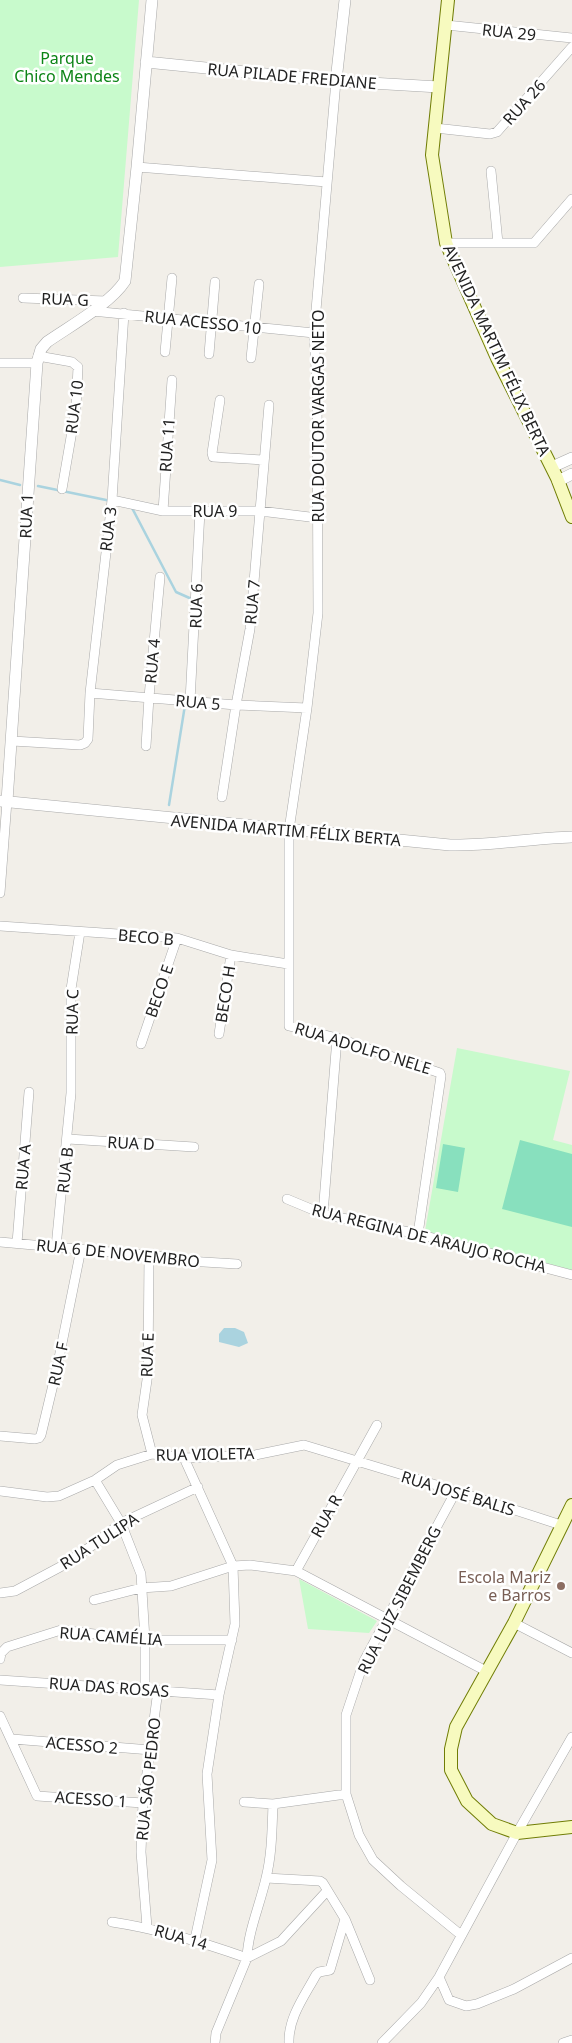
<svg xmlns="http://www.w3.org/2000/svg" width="572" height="2043" viewBox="0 0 572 2043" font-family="'Noto Sans',sans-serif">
  <rect width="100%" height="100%" fill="#f2efe9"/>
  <path fill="#c8facc" d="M 0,0 L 139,0 L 118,257 L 0,267 Z
    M 457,1048 L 570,1071 L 553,1140 L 572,1145 L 572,1270 L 425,1231 Z
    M 299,1579 L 377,1621 L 369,1633 L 308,1629 Z"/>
  <path fill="#88e0be" d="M 520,1140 L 572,1154 L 572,1227 L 502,1209 Z
    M 443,1144 L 465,1148 L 458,1192 L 436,1188 Z"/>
  <path fill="#aad3df" d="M 224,1328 L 235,1328 L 244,1332 L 248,1343 L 239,1347 L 219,1342 L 219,1334 Z"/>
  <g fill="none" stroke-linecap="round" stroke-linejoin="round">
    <path stroke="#aad3df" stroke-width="2.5" d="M 0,480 L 20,485
      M 38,486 L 111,501
      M 131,506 L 176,592 L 194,600
      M 169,805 L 185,705"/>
    <defs>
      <path id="minor" d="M 446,25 L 572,38
        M 336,81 L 314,333 L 317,386 L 318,613 L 307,708 L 289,830 L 289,1026 L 337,1038 L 440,1073 L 441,1076 L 418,1234
        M 435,128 L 490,134 L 497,132 L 572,47
        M 137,167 L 327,182
        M 491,171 L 498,243
        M 446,243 L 534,243 L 572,199
        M 23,298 L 106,301
        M 92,311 L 314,333
        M 165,352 L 172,278
        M 209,354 L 215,282
        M 38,356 L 72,362 L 78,367 L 76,408 L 62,489
        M 251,358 L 259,284
        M 0,363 L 37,363
        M 220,400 L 212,453 L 213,457 L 263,460
        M 112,500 L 163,511 L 260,511 L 318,518
        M 163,511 L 172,380
        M 90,693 L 236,705 L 307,708
        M 190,701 L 200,511
        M 12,741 L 80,745 L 85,743 L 88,739 L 90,693 L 112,500 L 124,313
        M 146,746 L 149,697 L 160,577
        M 222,797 L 236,705 L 250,629 L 269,405
        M 0,893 L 7,801
        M 0,926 L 177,938 L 231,955 L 288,964
        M 219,1034 L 231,955
        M 141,1044 L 177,938
        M 68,1139 L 194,1147
        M 287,1199 L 323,1214 L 418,1234 L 572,1275
        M 323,1214 L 337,1038
        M 0,1242 L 167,1257 L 187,1261 L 237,1264
        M 17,1243 L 29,1092
        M 56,1247 L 71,1093 L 71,989 L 80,932
        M 149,1255 L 148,1373 L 142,1415 L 152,1454
        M 0,1436 L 35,1439 L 39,1438 L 41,1435 L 57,1368 L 81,1249
        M 184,1458 L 233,1566 L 235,1624 L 219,1695 L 207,1774 L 212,1860 L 195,1939
        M 95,1480 L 121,1523 L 141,1574 L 145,1640 L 145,1690
        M 0,1491 L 47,1497 L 59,1496 L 95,1480 L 117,1465 L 152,1454 L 184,1458 L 255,1455 L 304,1445 L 456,1491 L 561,1525
        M 456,1491 L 364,1661 L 346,1715 L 346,1794 L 359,1835 L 373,1860 L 401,1886 L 461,1935
        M 296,1571 L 377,1425
        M 0,1593 L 15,1591 L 60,1567 L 93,1545 L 121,1523 L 198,1487
        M 94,1600 L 141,1588 L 171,1586 L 233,1566 L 250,1565 L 296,1571 L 486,1671
        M 514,1623 L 572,1653
        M 0,1659 L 1,1653 L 7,1647 L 61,1630 L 145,1640 L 232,1640
        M 0,1680 L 219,1695
        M 0,1716 L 37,1796 L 143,1803
        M 12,1739 L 151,1750
        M 244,1802 L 273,1804 L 346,1794
        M 266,1878 L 320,1881 L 323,1883 L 345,1919 L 370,1980
        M 112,1922 C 159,1929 202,1942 247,1958 C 248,1931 260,1905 266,1878 C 272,1854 272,1829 273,1804
        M 147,1927 L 141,1852 L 143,1803 L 158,1690
        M 439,1977 L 449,2000 L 466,2006 L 477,2004 L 514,1989 L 572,1958
        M 215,2043 L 216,2033 L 247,1958 L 281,1941 L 327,1891
        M 289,2043 C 288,2018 304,1997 316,1975 L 319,1972 L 330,1970 L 345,1919
        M 382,2043 L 421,2003 L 439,1977 L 517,1833 L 572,1737
        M 563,2043 L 572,2040"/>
      <path id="tertiary" d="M 146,62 L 336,81 L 439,87
        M 336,81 L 345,0
        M 552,467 L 572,458
        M 558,481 L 572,474
        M 0,801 L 450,845 C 491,846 531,838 572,837
        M 7,801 L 37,363 L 41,349 L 47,342 C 70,326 110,304 125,281 L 137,167 L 152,0"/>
      <path id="secondary" d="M 448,0 L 432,155 L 446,243 L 497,358 L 557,478 L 572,517
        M 572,1505 L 514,1623 L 456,1727 L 451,1749 L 451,1770 L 467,1801 L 492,1824 L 517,1833 L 572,1827"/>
    </defs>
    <use href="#minor" stroke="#a9a9a9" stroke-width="10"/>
    <use href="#tertiary" stroke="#a9a9a9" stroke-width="12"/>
    <use href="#secondary" stroke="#707d05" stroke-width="14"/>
    <use href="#minor" stroke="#fff" stroke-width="9"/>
    <use href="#tertiary" stroke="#fff" stroke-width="11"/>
    <use href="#secondary" stroke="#f7fabf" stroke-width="12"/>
  </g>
  <circle fill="#8d6e63" stroke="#fff" stroke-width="2" cx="561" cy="1586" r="5"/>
  <g text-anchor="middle" stroke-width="5" stroke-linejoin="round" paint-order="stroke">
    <g font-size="16" fill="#222" stroke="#fff">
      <text transform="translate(509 32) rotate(6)" y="6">RUA 29</text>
      <text transform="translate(292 76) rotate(5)" y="6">RUA PILADE FREDIANE</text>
      <text transform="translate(524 102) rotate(-48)" y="6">RUA 26</text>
      <text transform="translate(65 299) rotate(2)" y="6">RUA G</text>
      <text transform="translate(203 322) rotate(6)" y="6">RUA ACESSO 10</text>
      <text transform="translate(497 350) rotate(65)" y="6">AVENIDA MARTIM FÉLIX BERTA</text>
      <text transform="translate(74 407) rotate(-83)" y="6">RUA 10</text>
      <text transform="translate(318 416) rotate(-90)" y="6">RUA DOUTOR VARGAS NETO</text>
      <text transform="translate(167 445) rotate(-86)" y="6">RUA 11</text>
      <text x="215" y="517">RUA 9</text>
      <text transform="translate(26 516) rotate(-88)" y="6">RUA 1</text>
      <text transform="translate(108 529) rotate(-83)" y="6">RUA 3</text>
      <text transform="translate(252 602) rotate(-85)" y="6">RUA 7</text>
      <text transform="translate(196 606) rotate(-88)" y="6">RUA 6</text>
      <text transform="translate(152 661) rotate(-85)" y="6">RUA 4</text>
      <text transform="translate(198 702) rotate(5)" y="6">RUA 5</text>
      <text transform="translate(286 830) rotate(5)" y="6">AVENIDA MARTIM FÉLIX BERTA</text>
      <text transform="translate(146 937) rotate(5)" y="6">BECO B</text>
      <text transform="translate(159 991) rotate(-71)" y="6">BECO E</text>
      <text transform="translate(225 994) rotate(-81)" y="6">BECO H</text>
      <text transform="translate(72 1012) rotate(-89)" y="6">RUA C</text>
      <text transform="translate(363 1048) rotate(17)" y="6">RUA ADOLFO NELE</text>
      <text transform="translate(131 1143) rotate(3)" y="6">RUA D</text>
      <text transform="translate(23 1167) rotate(-85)" y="6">RUA A</text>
      <text transform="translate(65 1170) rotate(-84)" y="6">RUA B</text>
      <text transform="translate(429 1238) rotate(14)" y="6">RUA REGINA DE ARAUJO ROCHA</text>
      <text transform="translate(118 1253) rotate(6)" y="6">RUA 6 DE NOVEMBRO</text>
      <text transform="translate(147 1355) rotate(-88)" y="6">RUA E</text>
      <text transform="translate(58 1364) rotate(-78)" y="6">RUA F</text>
      <text transform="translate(205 1454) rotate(-1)" y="6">RUA VIOLETA</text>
      <text transform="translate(458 1493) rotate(17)" y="6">RUA JOSÉ BALIS</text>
      <text transform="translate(326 1516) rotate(-61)" y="6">RUA R</text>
      <text transform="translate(99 1541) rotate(-33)" y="6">RUA TULIPA</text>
      <text transform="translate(399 1600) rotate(-63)" y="6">RUA LUIZ SIBEMBERG</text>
      <text transform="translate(111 1636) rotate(4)" y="6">RUA CAMÉLIA</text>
      <text transform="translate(109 1687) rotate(4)" y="6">RUA DAS ROSAS</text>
      <text transform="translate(82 1745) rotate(5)" y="6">ACESSO 2</text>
      <text transform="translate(148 1779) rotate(-84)" y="6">RUA SÃO PEDRO</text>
      <text transform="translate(91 1799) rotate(4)" y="6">ACESSO 1</text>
      <text transform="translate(181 1937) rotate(16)" y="6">RUA 14</text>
    </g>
    <g font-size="16" fill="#0c8416" stroke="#fff">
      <text x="67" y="64">Parque<tspan x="67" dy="18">Chico Mendes</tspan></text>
    </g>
    <g font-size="16" fill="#785e54" stroke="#fff" text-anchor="end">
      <text x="551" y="1583">Escola Mariz<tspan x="551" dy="18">e Barros</tspan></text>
    </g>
  </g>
</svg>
